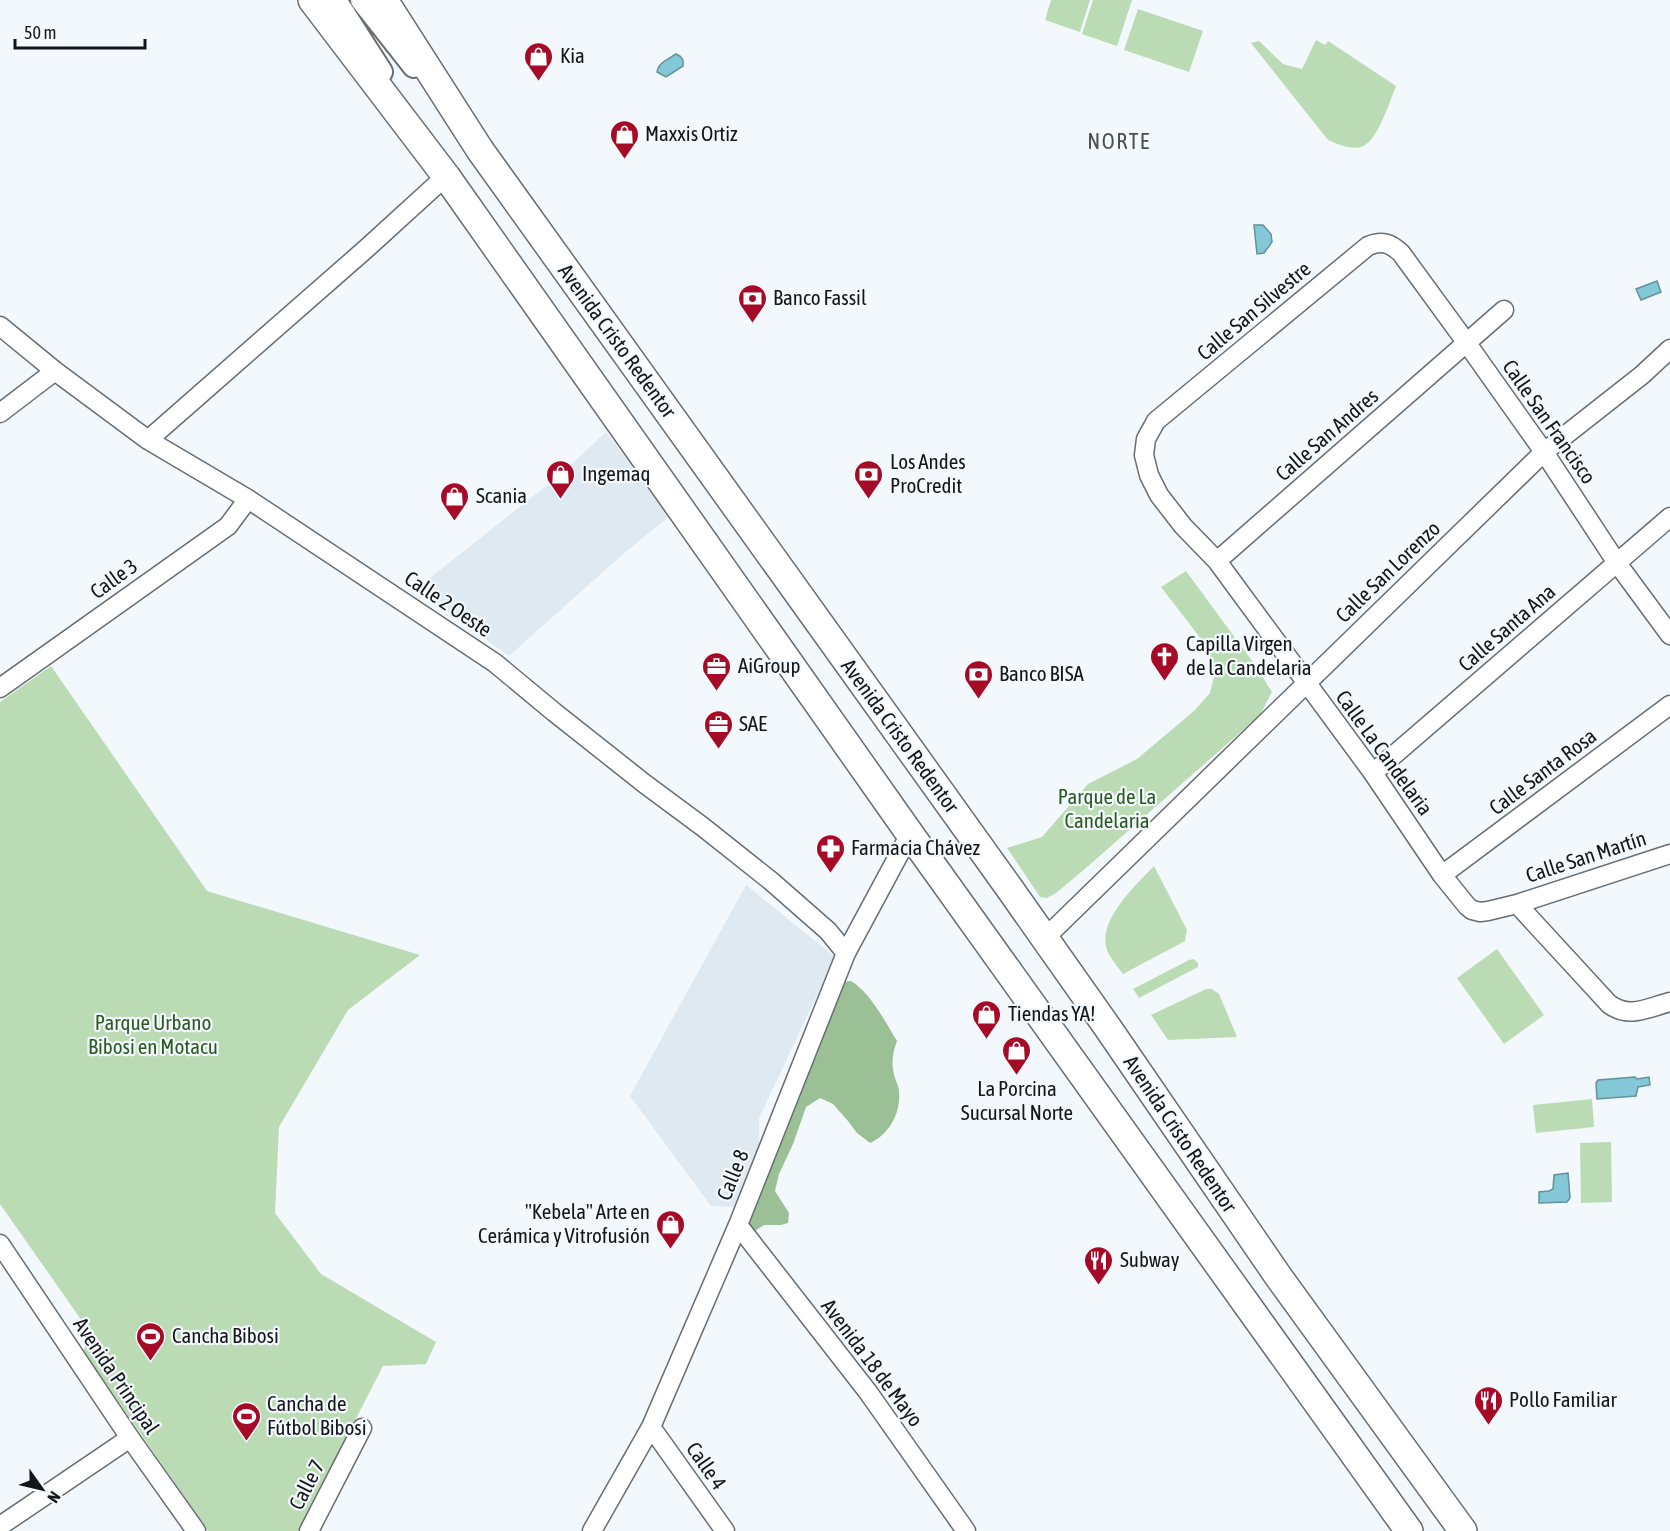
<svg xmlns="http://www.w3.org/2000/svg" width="1670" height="1531" viewBox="0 0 1670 1531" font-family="'Asap Condensed',sans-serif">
  <rect width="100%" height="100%" fill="#f3f8fc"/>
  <path fill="#dee9f2" d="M 606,432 L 670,516 L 623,554 L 509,656 L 416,589 L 560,475 Z
    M 746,885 L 835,957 L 759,1118 L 759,1146 L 734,1207 L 711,1206 L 630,1096 Z"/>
  <path fill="#bbdbb5" d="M 1051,0 L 1090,0 L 1080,32 L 1045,20 Z
    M 1093,0 L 1132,0 L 1117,46 L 1082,34 Z
    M 1138,9 L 1203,31 L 1189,72 L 1124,50 Z
    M 1316,40 L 1325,45 L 1328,41 L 1396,86 C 1390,101 1377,143 1361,147 C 1351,150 1337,144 1328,140 L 1251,43 L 1259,41 L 1283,64 L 1302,69 Z
    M 1186,571 L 1255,665 L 1272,692 L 1260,715 L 1086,868 L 1056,893 L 1047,898 L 1040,897 L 1007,848 L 1042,837 L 1088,784 L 1137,759 L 1194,711 L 1210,693 L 1214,677 L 1212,659 L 1198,635 L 1161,587 Z
    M 51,666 L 207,891 L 420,955 L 348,1010 L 279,1127 L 275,1213 L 321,1274 L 436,1342 L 426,1364 L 383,1366 L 298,1531 L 208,1531 L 84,1352 L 87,1328 L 0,1204 L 0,702 Z
    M 1154,866 L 1187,930 L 1185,941 L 1123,974 C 1118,967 1110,958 1107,950 C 1097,920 1136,885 1154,866 Z
    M 1497,949 L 1544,1015 L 1504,1044 L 1457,978 Z
    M 1194,959 L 1198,963 L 1198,967 L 1139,998 L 1133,989 L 1189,960 Z
    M 1206,989 L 1212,989 L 1219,994 L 1237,1037 L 1168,1040 L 1151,1015 Z
    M 1592,1099 L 1594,1127 L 1536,1133 L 1533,1105 Z
    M 1611,1142 L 1612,1202 L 1581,1203 L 1580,1143 Z"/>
  <path fill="#9cc095" d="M 851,981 C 870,992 886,1023 897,1041 C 892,1055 891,1064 895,1078 C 897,1083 899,1088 899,1092 C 901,1113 889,1135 870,1143 L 857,1133 L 848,1121 L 833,1104 L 820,1098 L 806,1107 L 793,1144 L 779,1174 L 775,1191 L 789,1213 L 788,1223 L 781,1225 L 764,1225 L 755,1231 L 750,1228 L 746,1214 L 842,982 Z"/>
  <path fill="#84c7d6" stroke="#62929c" stroke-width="1.5" d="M 676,54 L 680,56 L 683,60 L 683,66 L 666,77 L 657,72 C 658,63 668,59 676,54 Z
    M 1254,225 L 1263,225 L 1271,234 L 1272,242 L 1264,253 L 1257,254 Z
    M 1657,281 L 1661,292 L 1641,300 L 1636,289 Z
    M 1635,1077 L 1637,1079 L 1649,1077 L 1650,1085 L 1638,1087 L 1636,1096 L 1597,1099 L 1596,1083 L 1598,1080 Z
    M 1568,1173 L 1570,1198 L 1567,1202 L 1539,1203 L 1539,1192 L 1549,1191 L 1553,1189 L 1554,1175 Z"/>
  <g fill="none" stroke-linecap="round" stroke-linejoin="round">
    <defs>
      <path id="minor" d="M 0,326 L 55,371 L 148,440 L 248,499 L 495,663 L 554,712 L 645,784 L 703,827 L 771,881 L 828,931 L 846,953
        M 0,413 L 55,371
        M 148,440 L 367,248 L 446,176
        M 1217,561 L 1504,310
        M 1670,635 L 1617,563 L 1544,452 L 1466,342 L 1401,253 C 1390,243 1382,240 1368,246 L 1156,421 L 1146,439 L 1144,455 L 1149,475 L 1159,495 L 1183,526 L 1217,561 L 1373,773 L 1442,875 L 1467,906 L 1472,910 L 1480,912 L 1488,911 L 1517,904 L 1609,1004 C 1629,1019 1647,1008 1670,1002
        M 0,688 L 228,526 L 248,499
        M 1373,773 L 1670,517
        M 1442,875 L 1670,705
        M 1517,904 L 1670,854
        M 1045,938 L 1544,452 L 1642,375 L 1670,349
        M 738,1225 L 868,1392 L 966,1531
        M 0,1244 L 130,1438 L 196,1531
        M 651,1427 L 725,1531
        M 0,1526 L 130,1438
        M 309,1531 L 362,1428
        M 592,1531 L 651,1427 L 738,1225 L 846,953 L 910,834"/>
      <path id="major" d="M 335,0 L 381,72
        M 362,0 L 414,66"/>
      <path id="highway" d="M 312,0 L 446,176 L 910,834 L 1409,1531
        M 384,0 L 480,150 L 1010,889 L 1108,1028 L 1278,1276 L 1463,1531"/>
    </defs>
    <use href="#minor" stroke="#696d71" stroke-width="21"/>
    <use href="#major" stroke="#696d71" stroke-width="26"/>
    <use href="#highway" stroke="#696d71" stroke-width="30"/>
    <use href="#minor" stroke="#fff" stroke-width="18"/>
    <use href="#major" stroke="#fff" stroke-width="22"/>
    <use href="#highway" stroke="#fff" stroke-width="27"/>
  </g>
  <defs>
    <symbol id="shop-pin" viewBox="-11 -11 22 30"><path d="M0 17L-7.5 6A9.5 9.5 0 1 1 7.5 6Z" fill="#a50b27" stroke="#f3f8fc"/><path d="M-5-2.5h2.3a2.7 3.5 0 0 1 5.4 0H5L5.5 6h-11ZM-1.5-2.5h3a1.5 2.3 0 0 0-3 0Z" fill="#fff"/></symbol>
    <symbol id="bank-pin" viewBox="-11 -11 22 30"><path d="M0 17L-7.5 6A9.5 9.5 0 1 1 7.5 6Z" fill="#a50b27" stroke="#f3f8fc"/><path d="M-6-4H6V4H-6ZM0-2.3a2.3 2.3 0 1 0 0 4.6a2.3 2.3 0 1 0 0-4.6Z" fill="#fff"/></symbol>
    <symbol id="church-pin" viewBox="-11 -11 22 30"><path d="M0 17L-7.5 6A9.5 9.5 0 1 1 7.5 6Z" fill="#a50b27" stroke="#f3f8fc"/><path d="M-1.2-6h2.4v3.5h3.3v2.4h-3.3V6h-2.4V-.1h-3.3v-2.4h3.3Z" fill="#fff"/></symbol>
    <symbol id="office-pin" viewBox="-11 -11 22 30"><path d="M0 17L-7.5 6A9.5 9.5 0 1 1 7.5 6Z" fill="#a50b27" stroke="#f3f8fc"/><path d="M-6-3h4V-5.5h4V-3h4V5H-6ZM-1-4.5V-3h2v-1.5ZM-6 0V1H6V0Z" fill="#fff"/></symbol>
    <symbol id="pharmacy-pin" viewBox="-11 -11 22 30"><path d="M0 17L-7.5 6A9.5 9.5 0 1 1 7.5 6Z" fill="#a50b27" stroke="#f3f8fc"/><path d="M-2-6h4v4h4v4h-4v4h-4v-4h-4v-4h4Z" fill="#fff"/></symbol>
    <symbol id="restaurant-pin" viewBox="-11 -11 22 30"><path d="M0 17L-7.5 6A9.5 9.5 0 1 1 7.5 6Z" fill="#a50b27" stroke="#f3f8fc"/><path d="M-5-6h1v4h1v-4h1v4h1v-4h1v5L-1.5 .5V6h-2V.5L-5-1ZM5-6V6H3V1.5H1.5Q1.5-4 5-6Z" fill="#fff"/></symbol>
    <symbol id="stadium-pin" viewBox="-11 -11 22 30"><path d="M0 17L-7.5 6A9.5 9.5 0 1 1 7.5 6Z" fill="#a50b27" stroke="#f3f8fc"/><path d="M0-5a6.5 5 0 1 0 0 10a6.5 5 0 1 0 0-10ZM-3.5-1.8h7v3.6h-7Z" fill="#fff"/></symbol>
  </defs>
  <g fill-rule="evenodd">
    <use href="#shop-pin" x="522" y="40" width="33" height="45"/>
    <use href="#shop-pin" x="608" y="118" width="33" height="45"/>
    <use href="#bank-pin" x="736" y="282" width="33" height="45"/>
    <use href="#shop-pin" x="544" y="458" width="33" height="45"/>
    <use href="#bank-pin" x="852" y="458" width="33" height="45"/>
    <use href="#shop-pin" x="438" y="480" width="33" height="45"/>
    <use href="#church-pin" x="1148" y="640" width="33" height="45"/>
    <use href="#office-pin" x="700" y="650" width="33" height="45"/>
    <use href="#bank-pin" x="962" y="658" width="33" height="45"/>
    <use href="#office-pin" x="702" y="708" width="33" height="45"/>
    <use href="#pharmacy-pin" x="814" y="832" width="33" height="45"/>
    <use href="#shop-pin" x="970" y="998" width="33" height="45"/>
    <use href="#shop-pin" x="1000" y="1034" width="33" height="45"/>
    <use href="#shop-pin" x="654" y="1208" width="33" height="45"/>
    <use href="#restaurant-pin" x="1082" y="1244" width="33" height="45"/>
    <use href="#stadium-pin" x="134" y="1320" width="33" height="45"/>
    <use href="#restaurant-pin" x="1472" y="1384" width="33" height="45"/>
    <use href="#stadium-pin" x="230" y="1400" width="33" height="45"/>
  </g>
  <g text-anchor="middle" stroke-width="4.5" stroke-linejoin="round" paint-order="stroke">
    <g font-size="21" fill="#131516" stroke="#f3f8fc" text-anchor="start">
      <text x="560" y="63">Kia</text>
      <text x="645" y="141">Maxxis Ortiz</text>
      <text x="773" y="305">Banco Fassil</text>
      <text x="890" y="469">Los Andes<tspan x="890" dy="24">ProCredit</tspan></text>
      <text x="582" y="481">Ingemaq</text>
      <text x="476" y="503">Scania</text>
      <text x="1186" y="651">Capilla Virgen<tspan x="1186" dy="24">de la Candelaria</tspan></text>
      <text x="738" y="673">AiGroup</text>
      <text x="999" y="681">Banco BISA</text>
      <text x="739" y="731">SAE</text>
      <text x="851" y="855">Farmacia Chávez</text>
      <text x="1008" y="1021">Tiendas YA!</text>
      <text x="1017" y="1096" text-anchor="middle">La Porcina<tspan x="1017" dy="24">Sucursal Norte</tspan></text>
      <text x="650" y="1219" text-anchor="end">"Kebela" Arte en<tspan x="650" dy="24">Cerámica y Vitrofusión</tspan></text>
      <text x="1120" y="1267">Subway</text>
      <text x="172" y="1343">Cancha Bibosi</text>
      <text x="1509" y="1407">Pollo Familiar</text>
      <text x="267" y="1411">Cancha de<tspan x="267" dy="24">Fútbol Bibosi</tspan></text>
    </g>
    <g font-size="21" fill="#131516" stroke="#f3f8fc">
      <text transform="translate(1254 311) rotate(-40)" y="7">Calle San Silvestre</text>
      <text transform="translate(617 341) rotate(54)" y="7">Avenida Cristo Redentor</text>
      <text transform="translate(1549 422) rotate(55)" y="7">Calle San Francisco</text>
      <text transform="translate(1327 435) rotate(-41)" y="7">Calle San Andres</text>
      <text transform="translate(1388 572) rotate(-44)" y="7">Calle San Lorenzo</text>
      <text transform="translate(114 579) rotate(-36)" y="7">Calle 3</text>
      <text transform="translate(448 604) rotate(34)" y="7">Calle 2 Oeste</text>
      <text transform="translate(1507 628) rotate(-41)" y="7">Calle Santa Ana</text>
      <text transform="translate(900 736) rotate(54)" y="7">Avenida Cristo Redentor</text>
      <text transform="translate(1384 753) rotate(54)" y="7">Calle La Candelaria</text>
      <text transform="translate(1543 772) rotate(-37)" y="7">Calle Santa Rosa</text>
      <text transform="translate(1586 857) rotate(-18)" y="7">Calle San Martín</text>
      <text transform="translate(1180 1134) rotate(56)" y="7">Avenida Cristo Redentor</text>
      <text transform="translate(733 1175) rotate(-68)" y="7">Calle 8</text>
      <text transform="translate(872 1363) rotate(53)" y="7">Avenida 18 de Mayo</text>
      <text transform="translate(116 1376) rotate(56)" y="7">Avenida Principal</text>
      <text transform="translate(706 1466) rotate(55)" y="7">Calle 4</text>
      <text transform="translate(307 1485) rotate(-63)" y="7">Calle 7</text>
    </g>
    <g font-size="21" fill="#2a5921" stroke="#f3f8fc">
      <text x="1107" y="804">Parque de La<tspan x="1107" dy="24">Candelaria</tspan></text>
      <text x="153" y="1030">Parque Urbano<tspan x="153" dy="24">Bibosi en Motacu</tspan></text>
    </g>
    <g font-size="22" letter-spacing="1.5" fill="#494e51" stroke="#f3f8fc">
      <text x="1119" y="149">NORTE</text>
    </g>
  </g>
  <g transform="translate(42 1489) rotate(124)" stroke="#f3f8fc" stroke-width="4.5" paint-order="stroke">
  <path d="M0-4.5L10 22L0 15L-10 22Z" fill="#131516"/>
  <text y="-9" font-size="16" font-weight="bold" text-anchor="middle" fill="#131516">N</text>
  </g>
  <path d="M15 39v9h130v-9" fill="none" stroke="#131516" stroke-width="3"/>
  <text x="24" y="39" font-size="18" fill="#131516" stroke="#f3f8fc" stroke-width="4.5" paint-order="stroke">50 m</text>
</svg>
